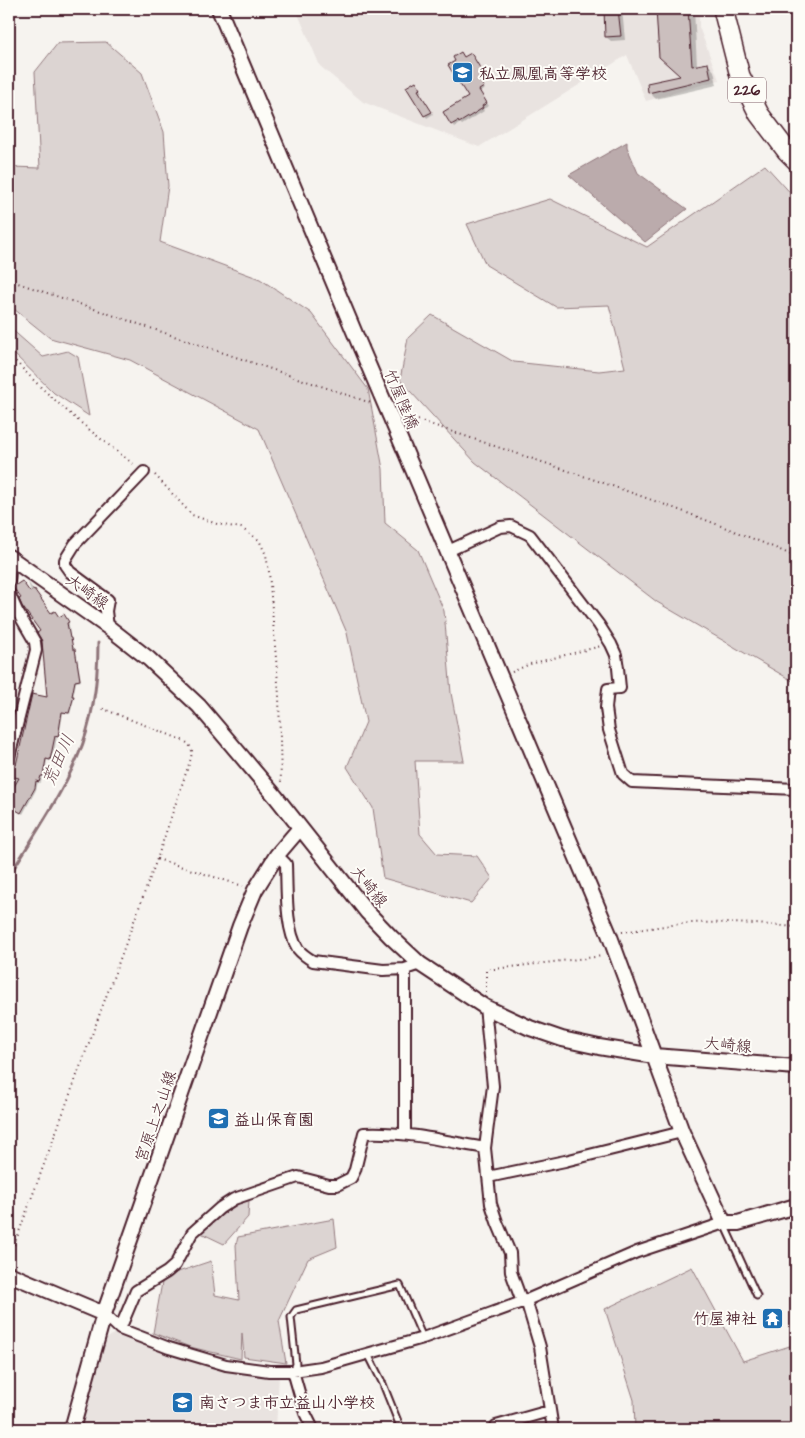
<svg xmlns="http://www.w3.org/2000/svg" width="805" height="1438" viewBox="0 0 805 1438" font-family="'Architects Daughter','Klee One',sans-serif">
  <rect width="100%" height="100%" fill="#f6f3ef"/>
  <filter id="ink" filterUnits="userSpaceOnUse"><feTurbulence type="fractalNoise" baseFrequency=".02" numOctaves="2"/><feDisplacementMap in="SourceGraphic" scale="10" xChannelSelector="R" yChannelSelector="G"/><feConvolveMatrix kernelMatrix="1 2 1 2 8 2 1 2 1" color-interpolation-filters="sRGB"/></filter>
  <g filter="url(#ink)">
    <path fill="#e9e3e0" d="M 296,9 L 699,9 L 699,27 L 719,80 L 646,101 L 627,55 L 479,147 L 363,102 L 320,66 Z
      M 116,1332 L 166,1353 L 232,1371 L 279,1375 L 276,1429 L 80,1429 L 105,1340 Z"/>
    <path fill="#dcd4d2" stroke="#937a7e" d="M 106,42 L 142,73 L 164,132 L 168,186 L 160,242 L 260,279 L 311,313 L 368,389 L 383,469 L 385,523 L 418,550 L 444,611 L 451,693 L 464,761 L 415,761 L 420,834 L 437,854 L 477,856 L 492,878 L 471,903 L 383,878 L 373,808 L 347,767 L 366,722 L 347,633 L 259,429 L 130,360 L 50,338 L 9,305 L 9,161 L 12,167 L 40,168 L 35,72 L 58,43 Z
      M 765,165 L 796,199 L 796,683 L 657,602 L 475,462 L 400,380 L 408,338 L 432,315 L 514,362 L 599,371 L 625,368 L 609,305 L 556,307 L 486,265 L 467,224 L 550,199 L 647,247 Z
      M 9,327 L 43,357 L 68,351 L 78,357 L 89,416 L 54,393 L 10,350 L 9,346 Z
      M 249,1200 L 248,1217 L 224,1244 L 201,1233 L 235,1204 Z
      M 334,1219 L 337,1247 L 308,1259 L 279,1321 L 286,1363 L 244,1357 L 242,1333 L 241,1359 L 190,1347 L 153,1333 L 163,1277 L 211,1261 L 215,1295 L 239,1300 L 236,1245 L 238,1237 Z
      M 692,1267 L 743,1361 L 796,1344 L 796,1429 L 635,1429 L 634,1400 L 605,1309 Z"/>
    <path fill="#bbabac" stroke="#8e7378" d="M 627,142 L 627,147 L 638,173 L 687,209 L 645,242 L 569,175 Z"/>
    <path fill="#0003" d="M 605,9 L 622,9 L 625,40 L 611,41 L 606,37 Z
      M 657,9 L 694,9 L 697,66 L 708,64 L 714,71 L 717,85 L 656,99 L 649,92 L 682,77 L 660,56 Z
      M 461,54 L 465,59 L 473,57 L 486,79 L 480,82 L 485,89 L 480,92 L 489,106 L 483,109 L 484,111 L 462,125 L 460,123 L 455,127 L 445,112 L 469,97 L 456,61 Z
      M 418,85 L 422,91 L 420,93 L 433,114 L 427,118 L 408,88 Z
      M 28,582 L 51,614 L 59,619 L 65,617 L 69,624 L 70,639 L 76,652 L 81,681 L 76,682 L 73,698 L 74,699 L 70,714 L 63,713 L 59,737 L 57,737 L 52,761 L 47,760 L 44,777 L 42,777 L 41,783 L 38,782 L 36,790 L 23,814 L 9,806 L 9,783 L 10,783 L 14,763 L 17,759 L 33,696 L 49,699 L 42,631 Z
      M 9,698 L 16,699 L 18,701 L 15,712 L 9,712 Z"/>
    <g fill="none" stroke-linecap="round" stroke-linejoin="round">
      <path stroke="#8e7378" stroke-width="3" d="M 9,876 C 33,837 60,798 78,756 C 93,721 98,681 98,643"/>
    </g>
    <path fill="#cbbfbe" stroke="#4a1f2b" d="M 604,9 L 618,9 L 621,36 L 605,37 Z
      M 656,9 L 688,9 L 692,66 L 708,63 L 711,78 L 648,93 L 647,83 L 680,76 L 659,57 Z
      M 461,52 L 464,57 L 471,53 L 485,76 L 479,79 L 484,87 L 479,90 L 487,103 L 482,106 L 483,108 L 459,123 L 458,121 L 451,125 L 443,112 L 468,97 L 448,65 L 455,61 L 453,57 Z
      M 416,81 L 421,89 L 418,90 L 432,112 L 424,116 L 406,87 Z
      M 22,581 L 30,592 L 34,589 L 51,613 L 55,611 L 59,617 L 64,614 L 69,622 L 67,623 L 70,638 L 71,638 L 73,649 L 75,649 L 80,680 L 75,681 L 72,696 L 74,696 L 69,713 L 62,712 L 58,737 L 55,736 L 50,760 L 46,759 L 43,776 L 41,776 L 39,782 L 36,781 L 35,788 L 21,813 L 9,806 L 9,798 L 13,791 L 12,790 L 19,778 L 10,776 L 13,764 L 16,765 L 32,694 L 47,697 L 42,641 L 37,633 L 40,631 L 22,606 L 19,599 L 21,598 L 13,587 Z"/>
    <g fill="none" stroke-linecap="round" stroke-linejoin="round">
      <defs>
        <path id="lane" d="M 724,1224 L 757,1296
          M 368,1354 L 383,1384 L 401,1429
          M 293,1371 L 296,1364 L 291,1317 L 296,1310 L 400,1285 L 423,1338"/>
        <path id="street" d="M 448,551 L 500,527 L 511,526 L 530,535 L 599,625 L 611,644 L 616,655 L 618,668 L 620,688 L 608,689 L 606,708 L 609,730 L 623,774 L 632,782 L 796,789
          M 9,581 L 11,558
          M 9,593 L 17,611 L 35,642 L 36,650 L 9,757
          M 108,627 L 106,611 L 108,600 L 70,572 L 65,565 L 65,560 L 75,544 L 144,472
          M 277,855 L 286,864 C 287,888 285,929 298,949 C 302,954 308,958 313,961 L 383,970 L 405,969 L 420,964
          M 405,969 L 405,1134
          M 485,1007 L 493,1086 L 485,1148 L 491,1204 L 497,1222 L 510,1253 L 511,1272 L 522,1302
          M 488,1177 L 565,1161 L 682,1132
          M 526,1300 L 540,1347 L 553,1429
          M 104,1314 L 120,1329 L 169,1348 L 226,1365 L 269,1371 L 293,1371 L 321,1367 L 423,1338 L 522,1302 L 637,1252 L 724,1223
          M 120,1329 L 136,1291 L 167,1272 L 175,1265 L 192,1233 L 220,1208 L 234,1199 L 298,1177 L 329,1185 L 337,1185 L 351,1178 L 355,1170 L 364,1133 C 405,1131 445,1141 485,1148
          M 293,1371 L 305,1413 L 313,1429
          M 496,1426 L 549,1411"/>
        <path id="secondary" d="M 219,9 L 361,348
          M 411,465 L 609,934 L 682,1132 L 724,1223 L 738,1223 L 796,1206
          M 9,557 L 108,627 L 149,659 L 199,706 L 276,797 L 367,912 L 391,937 L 420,964 L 485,1007 L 530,1028 L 562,1039 L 599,1047 L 654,1056 L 796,1067
          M 9,1274 L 104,1314
          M 72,1429 L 104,1314 L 240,926 L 255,890 L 277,855 L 300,828"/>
        <path id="highway" d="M 723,9 L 740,76 L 759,114 L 787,151 L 796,160"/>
      </defs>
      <use href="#lane" stroke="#4a1f2b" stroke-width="9"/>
      <use href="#street" stroke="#4a1f2b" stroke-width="14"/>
      <use href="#secondary" stroke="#4a1f2b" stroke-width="18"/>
      <use href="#highway" stroke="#4a1f2b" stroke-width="22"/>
      <path stroke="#4a1f2b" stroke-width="2" stroke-dasharray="1 4" stroke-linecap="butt" d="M 9,280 L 371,403
        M 9,354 C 47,397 91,432 136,466
        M 404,415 C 535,461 669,501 796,557
        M 155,475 L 192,515 L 217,524 L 241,528 L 259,540 L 266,555 L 269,572 L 279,695 L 281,783
        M 512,672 L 530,664 L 601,646
        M 157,859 L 243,886
        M 622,932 C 645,929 668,925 691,923 C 726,922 762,924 796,927
        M 486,992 L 486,970 L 603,956
        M 9,1259 L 157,859 L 191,758 L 192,751 L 189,744 L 180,739 L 101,708"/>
      <use href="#lane" stroke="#fdfcf7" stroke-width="5"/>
      <use href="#street" stroke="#fdfcf7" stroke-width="10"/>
      <use href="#secondary" stroke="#fdfcf7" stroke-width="14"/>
      <use href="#highway" stroke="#fdfcf7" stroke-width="19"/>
      <defs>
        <path id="secondary-bridge" d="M 361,348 L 411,465"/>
      </defs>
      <use href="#secondary-bridge" stroke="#4a1f2b" stroke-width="18" stroke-linecap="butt"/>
      <use href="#secondary-bridge" stroke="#fdfcf7" stroke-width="14"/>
    </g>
  </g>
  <defs>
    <symbol id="school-square" viewBox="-11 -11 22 22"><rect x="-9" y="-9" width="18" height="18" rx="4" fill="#1f6fb2" stroke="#fdfcf7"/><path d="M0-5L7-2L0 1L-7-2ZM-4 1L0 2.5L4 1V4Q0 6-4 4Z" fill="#fff"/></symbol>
    <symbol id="temple-square" viewBox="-11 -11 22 22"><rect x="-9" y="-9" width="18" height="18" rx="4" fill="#1f6fb2" stroke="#fdfcf7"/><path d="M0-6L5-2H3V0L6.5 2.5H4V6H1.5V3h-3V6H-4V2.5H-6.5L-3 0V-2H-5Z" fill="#fff"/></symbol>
  </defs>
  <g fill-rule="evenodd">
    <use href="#school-square" x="450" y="60" width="25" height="25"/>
    <use href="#school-square" x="206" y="1106" width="25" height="25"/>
    <use href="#temple-square" x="760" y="1306" width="25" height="25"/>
    <use href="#school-square" x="170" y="1390" width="25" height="25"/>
  </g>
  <g text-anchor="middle" stroke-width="4" stroke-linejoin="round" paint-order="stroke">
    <rect fill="#fdfcf7" stroke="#806168" stroke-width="1" x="728" y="77.5" width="38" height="25" rx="4"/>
    <g font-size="15" font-weight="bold" fill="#4a1f2b">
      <text x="747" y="95">226</text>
    </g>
    <g font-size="16" font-weight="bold" fill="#4a1f2b" stroke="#fdfcf7" text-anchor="start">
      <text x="479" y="79">私立鳳凰高等学校</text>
      <text x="234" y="1125">益山保育園</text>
      <text x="757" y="1324" text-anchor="end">竹屋神社</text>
      <text x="199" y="1408">南さつま市立益山小学校</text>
    </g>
    <g font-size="16" fill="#4a1f2b" stroke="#fdfcf7">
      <text transform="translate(402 399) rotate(67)" y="6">竹屋陸橋</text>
      <text transform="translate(88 591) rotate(35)" y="6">大崎線</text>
      <text transform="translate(370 886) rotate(51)" y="6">大崎線</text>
      <text transform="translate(728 1044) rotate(5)" y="6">大崎線</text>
      <text transform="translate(155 1116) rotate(-71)" y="6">宮原上之山線</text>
    </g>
    <g font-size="18" font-style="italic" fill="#725058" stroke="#fdfcf7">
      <text transform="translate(58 760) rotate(-66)" y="6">荒田川</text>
    </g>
  </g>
  <rect width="805" height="1438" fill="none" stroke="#fdfcf7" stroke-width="30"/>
  <rect x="15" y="15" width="775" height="1408" fill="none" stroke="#4a1f2b" stroke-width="2" filter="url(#ink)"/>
</svg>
